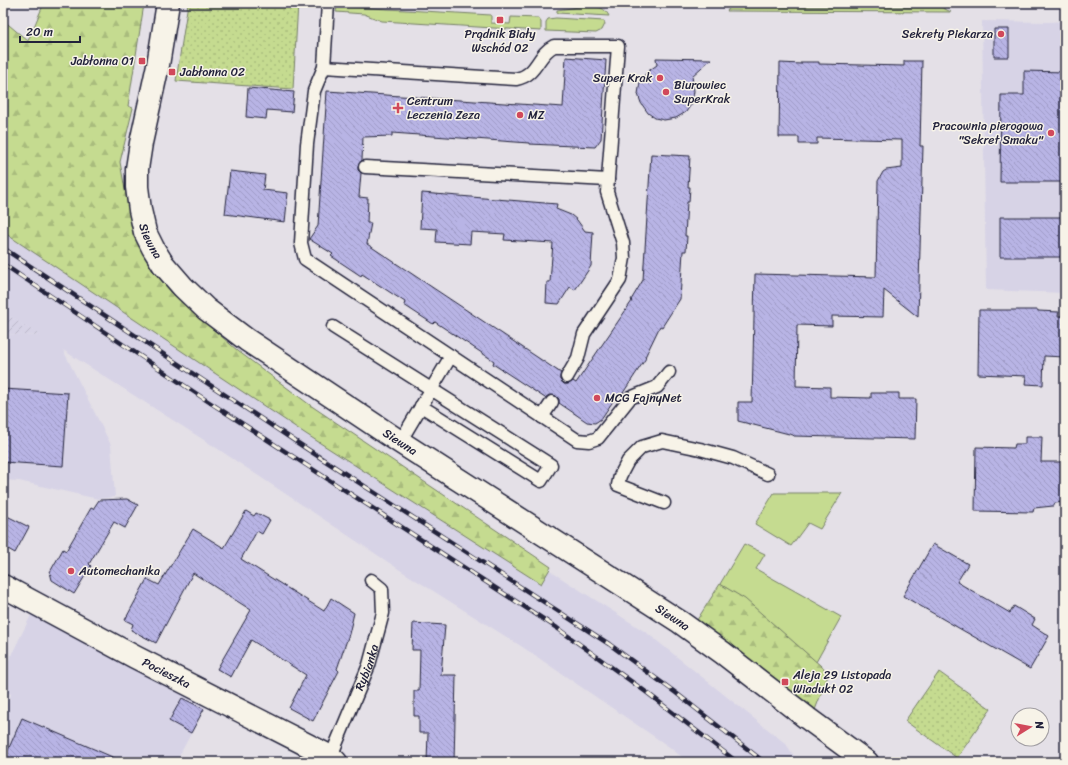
<svg xmlns="http://www.w3.org/2000/svg" width="1068" height="765" viewBox="0 0 1068 765" font-family="Sriracha,sans-serif">
  <defs>
    <pattern id="industrial-furrows" width="10" height="10" patternUnits="userSpaceOnUse"><rect width="10" height="10" fill="#d7d3e6"/><path d="M-1 1l2-2M0 10L10 0M9 11l2-2" fill="none" stroke="#b8b5c6"/></pattern>
    <pattern id="forest-firs" width="22" height="20" patternUnits="userSpaceOnUse"><rect width="22" height="20" fill="#c5db90"/><path d="M5 1l3.5 6h-7zM16 11l3.5 6h-7z" fill="#a9bc7d"/></pattern>
    <pattern id="park-dots" width="8" height="8" patternUnits="userSpaceOnUse"><rect width="8" height="8" fill="#c5db90"/><path d="M2 2h.1M6 6h.1" fill="none" stroke="#a9bc7d" stroke-width="1.8" stroke-linecap="round"/></pattern>
    <pattern id="building-back-hatch" width="6" height="6" patternUnits="userSpaceOnUse"><rect width="6" height="6" fill="#b8b4e5"/><path d="M-1 5l2 2M0 0l6 6M5-1l2 2" fill="none" stroke="#9e9ac5"/></pattern>
  </defs>
  <rect width="100%" height="100%" fill="#e4e0e7"/>
  <filter id="ink" filterUnits="userSpaceOnUse"><feTurbulence type="fractalNoise" baseFrequency=".025" numOctaves="2"/><feDisplacementMap in="SourceGraphic" scale="8" xChannelSelector="R" yChannelSelector="G"/><feConvolveMatrix kernelMatrix="1 2 1 2 8 2 1 2 1" color-interpolation-filters="sRGB"/></filter>
  <g filter="url(#ink)">
    <path fill="#d7d3e6" d="M 982,21 L 1048,22 L 1065,21 L 1065,293 L 986,290 Z
      M 3,215 L 489,532 L 647,633 L 786,744 L 798,762 L 688,762 L 668,746 L 521,646 L 403,572 L 218,449 L 63,350 L 111,445 L 115,497 L 98,499 L 19,481 L 3,480 L 3,334 L 40,336 L 3,312 Z
      M 34,609 L 132,663 L 207,708 L 204,709 L 176,762 L 3,762 L 3,715 L 11,694 L 3,690 L 3,672 Z"/>
    <path fill="url(#industrial-furrows)" d="M 3,312 L 41,336 L 3,334 Z"/>
    <path fill="#c5db90" stroke="#747e66" d="M 337,6 L 491,15 L 491,23 L 510,24 L 511,17 L 538,18 L 541,22 L 541,31 L 382,21 L 364,14 L 336,12 Z
      M 731,6 L 941,7 L 951,12 L 727,11 Z
      M 579,7 C 591,6 603,4 609,16 L 557,13 L 557,10 Z
      M 556,18 L 604,21 L 605,24 L 602,30 L 596,33 L 546,31 L 546,22 L 548,19 Z
      M 774,493 L 842,493 L 820,529 L 808,523 L 791,546 L 755,524 Z
      M 744,544 L 765,554 L 756,569 L 841,617 L 816,662 L 745,600 L 720,584 Z"/>
    <path fill="url(#forest-firs)" stroke="#747e66" d="M 44,3 L 140,3 L 144,4 L 128,106 L 133,108 L 120,162 L 133,234 L 152,270 L 172,293 L 238,351 L 310,405 L 551,567 L 541,584 L 306,434 L 3,232 L 3,20 L 28,41 Z
      M 720,584 L 745,599 L 829,673 L 815,710 L 697,620 Z"/>
    <path fill="url(#park-dots)" stroke="#747e66" d="M 188,3 L 298,3 L 293,89 L 176,81 Z
      M 939,672 L 991,709 L 957,758 L 905,721 Z"/>
    <path fill="url(#building-back-hatch)" stroke="#22223b" d="M 994,29 L 1009,29 L 1009,57 L 994,57 Z
      M 566,57 L 606,60 L 601,139 L 595,147 L 529,144 L 529,143 L 392,133 L 392,136 L 363,137 L 362,160 L 358,166 L 358,170 L 361,173 L 359,197 L 368,198 L 367,223 L 371,223 L 367,244 L 561,373 L 560,377 L 560,380 L 564,384 L 567,384 L 573,381 L 576,383 L 632,301 L 631,300 L 643,280 L 651,154 L 690,156 L 688,187 L 690,187 L 689,202 L 687,202 L 685,236 L 687,236 L 686,251 L 683,251 L 680,299 L 662,327 L 660,326 L 645,357 L 646,358 L 621,396 L 618,394 L 601,419 L 595,423 L 587,422 L 559,403 L 559,399 L 556,396 L 549,395 L 545,398 L 493,364 L 494,361 L 435,322 L 433,324 L 404,305 L 405,302 L 362,274 L 361,276 L 331,256 L 333,254 L 309,239 L 318,226 L 327,91 L 563,107 Z
      M 656,58 L 711,59 L 692,76 L 694,91 L 692,103 L 686,112 L 676,118 L 664,120 L 655,118 L 648,113 L 641,103 L 638,94 L 640,82 L 647,72 L 657,65 Z
      M 904,61 L 922,61 L 920,146 L 923,146 L 918,317 L 884,290 L 883,317 L 832,316 L 832,326 L 797,325 L 796,386 L 830,387 L 830,397 L 871,398 L 871,393 L 899,393 L 899,399 L 916,399 L 915,439 L 794,436 L 793,435 L 738,421 L 738,402 L 752,402 L 755,274 L 876,277 L 878,181 L 883,172 L 886,170 L 902,168 L 902,140 L 817,138 L 817,144 L 799,144 L 799,137 L 779,137 L 780,63 L 801,64 L 801,62 L 819,62 L 819,64 L 904,66 Z
      M 1024,71 L 1065,72 L 1065,182 L 1000,182 L 1001,95 L 1024,95 Z
      M 248,88 L 294,92 L 292,112 L 267,110 L 266,119 L 246,117 Z
      M 230,171 L 265,175 L 263,190 L 288,193 L 285,222 L 225,214 Z
      M 422,193 L 557,204 L 556,209 L 571,215 L 577,220 L 585,231 L 593,232 L 591,266 L 575,290 L 570,287 L 559,304 L 546,303 L 547,282 L 550,282 L 553,243 L 504,240 L 505,234 L 471,232 L 470,244 L 436,242 L 437,229 L 420,228 Z
      M 1000,217 L 1065,217 L 1065,257 L 1000,257 Z
      M 979,310 L 1038,310 L 1038,311 L 1059,312 L 1058,316 L 1065,316 L 1065,357 L 1044,356 L 1043,385 L 1025,384 L 1026,376 L 978,374 Z
      M 3,389 L 68,393 L 63,466 L 3,462 Z
      M 1025,437 L 1042,437 L 1041,462 L 1065,462 L 1065,502 L 1055,503 L 1053,506 L 1034,508 L 1033,512 L 975,511 L 976,447 L 1014,448 L 1015,444 L 1025,444 Z
      M 127,499 L 138,505 L 125,528 L 114,522 L 89,564 L 91,566 L 74,594 L 52,580 L 50,572 L 63,549 L 66,551 L 91,508 L 93,509 L 99,500 Z
      M 246,511 L 254,516 L 256,513 L 270,520 L 262,534 L 257,531 L 241,559 L 324,611 L 331,598 L 354,613 L 349,634 L 337,669 L 339,671 L 313,721 L 289,708 L 306,675 L 251,640 L 231,677 L 217,669 L 251,610 L 193,573 L 156,643 L 131,630 L 133,624 L 125,620 L 147,579 L 159,585 L 193,529 L 224,548 Z
      M 3,514 L 29,527 L 15,553 L 3,546 Z
      M 933,544 L 968,564 L 957,582 L 1010,613 L 1014,606 L 1035,619 L 1032,625 L 1049,636 L 1030,669 L 903,596 Z
      M 413,623 L 445,625 L 441,675 L 456,675 L 454,762 L 427,762 L 428,733 L 419,733 L 419,716 L 414,716 L 414,691 L 419,691 L 420,650 L 412,650 Z
      M 182,698 L 204,709 L 191,733 L 169,721 Z
      M 22,718 L 124,762 L 17,762 L 5,757 Z"/>
    <g fill="none" stroke-linecap="round" stroke-linejoin="round">
      <defs>
        <g id="service">
          <path d="M 328,3 L 324,67 L 314,91 L 307,144 L 301,243 L 305,259 L 577,440 L 589,441 L 598,438 L 630,398 L 657,387 L 669,372"/>
          <path d="M 324,67 L 516,79 C 538,75 537,54 554,46 L 618,46 L 607,192 L 623,243 L 624,258 L 620,280 L 584,334 L 578,358 L 567,377"/>
          <path d="M 365,167 L 608,180"/>
          <path d="M 333,327 L 551,465 L 541,481 L 421,406"/>
          <path d="M 542,417 L 552,402"/>
          <path d="M 400,442 L 451,356"/>
          <path d="M 664,503 L 618,485 L 620,476 L 628,461 L 642,447 L 662,441 L 700,449 L 733,458 L 768,474"/>
          <path id="s1" d="M 329,761 L 369,665 L 383,613 L 382,589 L 371,580"/>
        </g>
        <g id="minor">
          <path id="s2" d="M 3,586 L 135,657 L 331,757 L 336,762"/>
        </g>
        <g id="tertiary">
          <path id="s3" d="M 168,3 L 158,65 L 141,143 L 137,169 L 137,187 L 140,210 L 145,232 L 153,248 L 163,264 L 183,287 L 206,309 L 247,340 L 400,442 L 680,622 L 723,653 L 807,718 L 867,762"/>
        </g>
      </defs>
      <use href="#service" stroke="#22223b" stroke-width="15"/>
      <use href="#minor" stroke="#22223b" stroke-width="25"/>
      <use href="#tertiary" stroke="#22223b" stroke-width="25"/>
      <use href="#service" stroke="#f7f3e8" stroke-width="12"/>
      <use href="#minor" stroke="#f7f3e8" stroke-width="22"/>
      <use href="#tertiary" stroke="#f7f3e8" stroke-width="22"/>
      <defs>
        <path id="rail" d="M 3,248 L 307,449 L 609,644 L 676,693 L 764,762
          M 3,264 L 203,398 L 557,628 L 646,692 L 737,762"/>
      </defs>
      <use href="#rail" stroke="#22223b" stroke-width="4.5"/>
      <use href="#rail" stroke="#f7f3e8" stroke-width="3" stroke-dasharray="9" stroke-linecap="butt"/>
    </g>
  </g>
  <g fill="#d1495b" stroke="#f7f3e8" stroke-width="1.5">
    <rect x="496" y="16" width="8" height="8" rx="2"/>
    <circle cx="1001" cy="34" r="4"/>
    <rect x="138" y="57" width="8" height="8" rx="2"/>
    <rect x="168" y="68" width="8" height="8" rx="2"/>
    <circle cx="660" cy="78" r="4"/>
    <circle cx="666" cy="92" r="4"/>
    <path d="M396 102h4v4h4v4h-4v4h-4v-4h-4v-4h4z"/>
    <circle cx="520" cy="115" r="4"/>
    <circle cx="1051" cy="133" r="4"/>
    <circle cx="597" cy="398" r="4"/>
    <circle cx="71" cy="571" r="4"/>
    <rect x="781" y="678" width="8" height="8" rx="2"/>
  </g>
  <g text-anchor="middle" stroke-width="3" stroke-linejoin="round" paint-order="stroke">
    <g font-size="12" fill="#22223b" stroke="#f7f3e8" text-anchor="start">
      <text x="500" y="38" text-anchor="middle">Prądnik Biały<tspan x="500" dy="14">Wschód 02</tspan></text>
      <text x="993" y="38" text-anchor="end">Sekrety Piekarza</text>
      <text x="134" y="65" text-anchor="end">Jabłonna 01</text>
      <text x="180" y="76">Jabłonna 02</text>
      <text x="652" y="82" text-anchor="end">Super Krak</text>
      <text x="674" y="89">Biurowiec<tspan x="674" dy="14">SuperKrak</tspan></text>
      <text x="407" y="105">Centrum<tspan x="407" dy="14">Leczenia Zeza</tspan></text>
      <text x="528" y="119">MZ</text>
      <text x="1043" y="130" text-anchor="end">Pracownia pierogowa<tspan x="1043" dy="14">"Sekret Smaku"</tspan></text>
      <text x="605" y="402">MCG FajnyNet</text>
      <text x="79" y="575">Automechanika</text>
      <text x="793" y="679">Aleja 29 Listopada<tspan x="793" dy="14">Wiadukt 02</tspan></text>
    </g>
    <g font-size="12" fill="#22223b" stroke="#f7f3e8">
      <text dy="4" stroke="none"><textPath href="#s3" startOffset="243">Siewna</textPath></text>
      <text dy="4" stroke="none"><textPath href="#s3" startOffset="567">Siewna</textPath></text>
      <text dy="4" stroke="none"><textPath href="#s3" startOffset="891">Siewna</textPath></text>
      <text dy="4" stroke="none"><textPath href="#s1" startOffset="101">Rybianka</textPath></text>
      <text dy="4" stroke="none"><textPath href="#s2" startOffset="185">Pocieszka</textPath></text>
    </g>
  </g>
  <rect width="1068" height="765" fill="none" stroke="#f7f3e8" stroke-width="16"/>
  <rect x="8" y="8" width="1052" height="749" fill="none" stroke="#22223b" stroke-width="1.5" filter="url(#ink)"/>
  <g transform="translate(1030 727) rotate(79)"><circle r="19" fill="#f7f3e8" stroke="#a29fa3"/>
  <path d="M0-3L7 15L0 10L-7 15Z" fill="#d1495b"/>
  <text y="-6" font-size="11" font-weight="bold" text-anchor="middle" fill="#22223b">N</text>
  </g>
  <path d="M20 36v6h60v-6" fill="none" stroke="#22223b" stroke-width="2"/>
  <text x="26" y="36" font-size="12" fill="#22223b" stroke="#f7f3e8" stroke-width="3" paint-order="stroke">20 m</text>
</svg>
